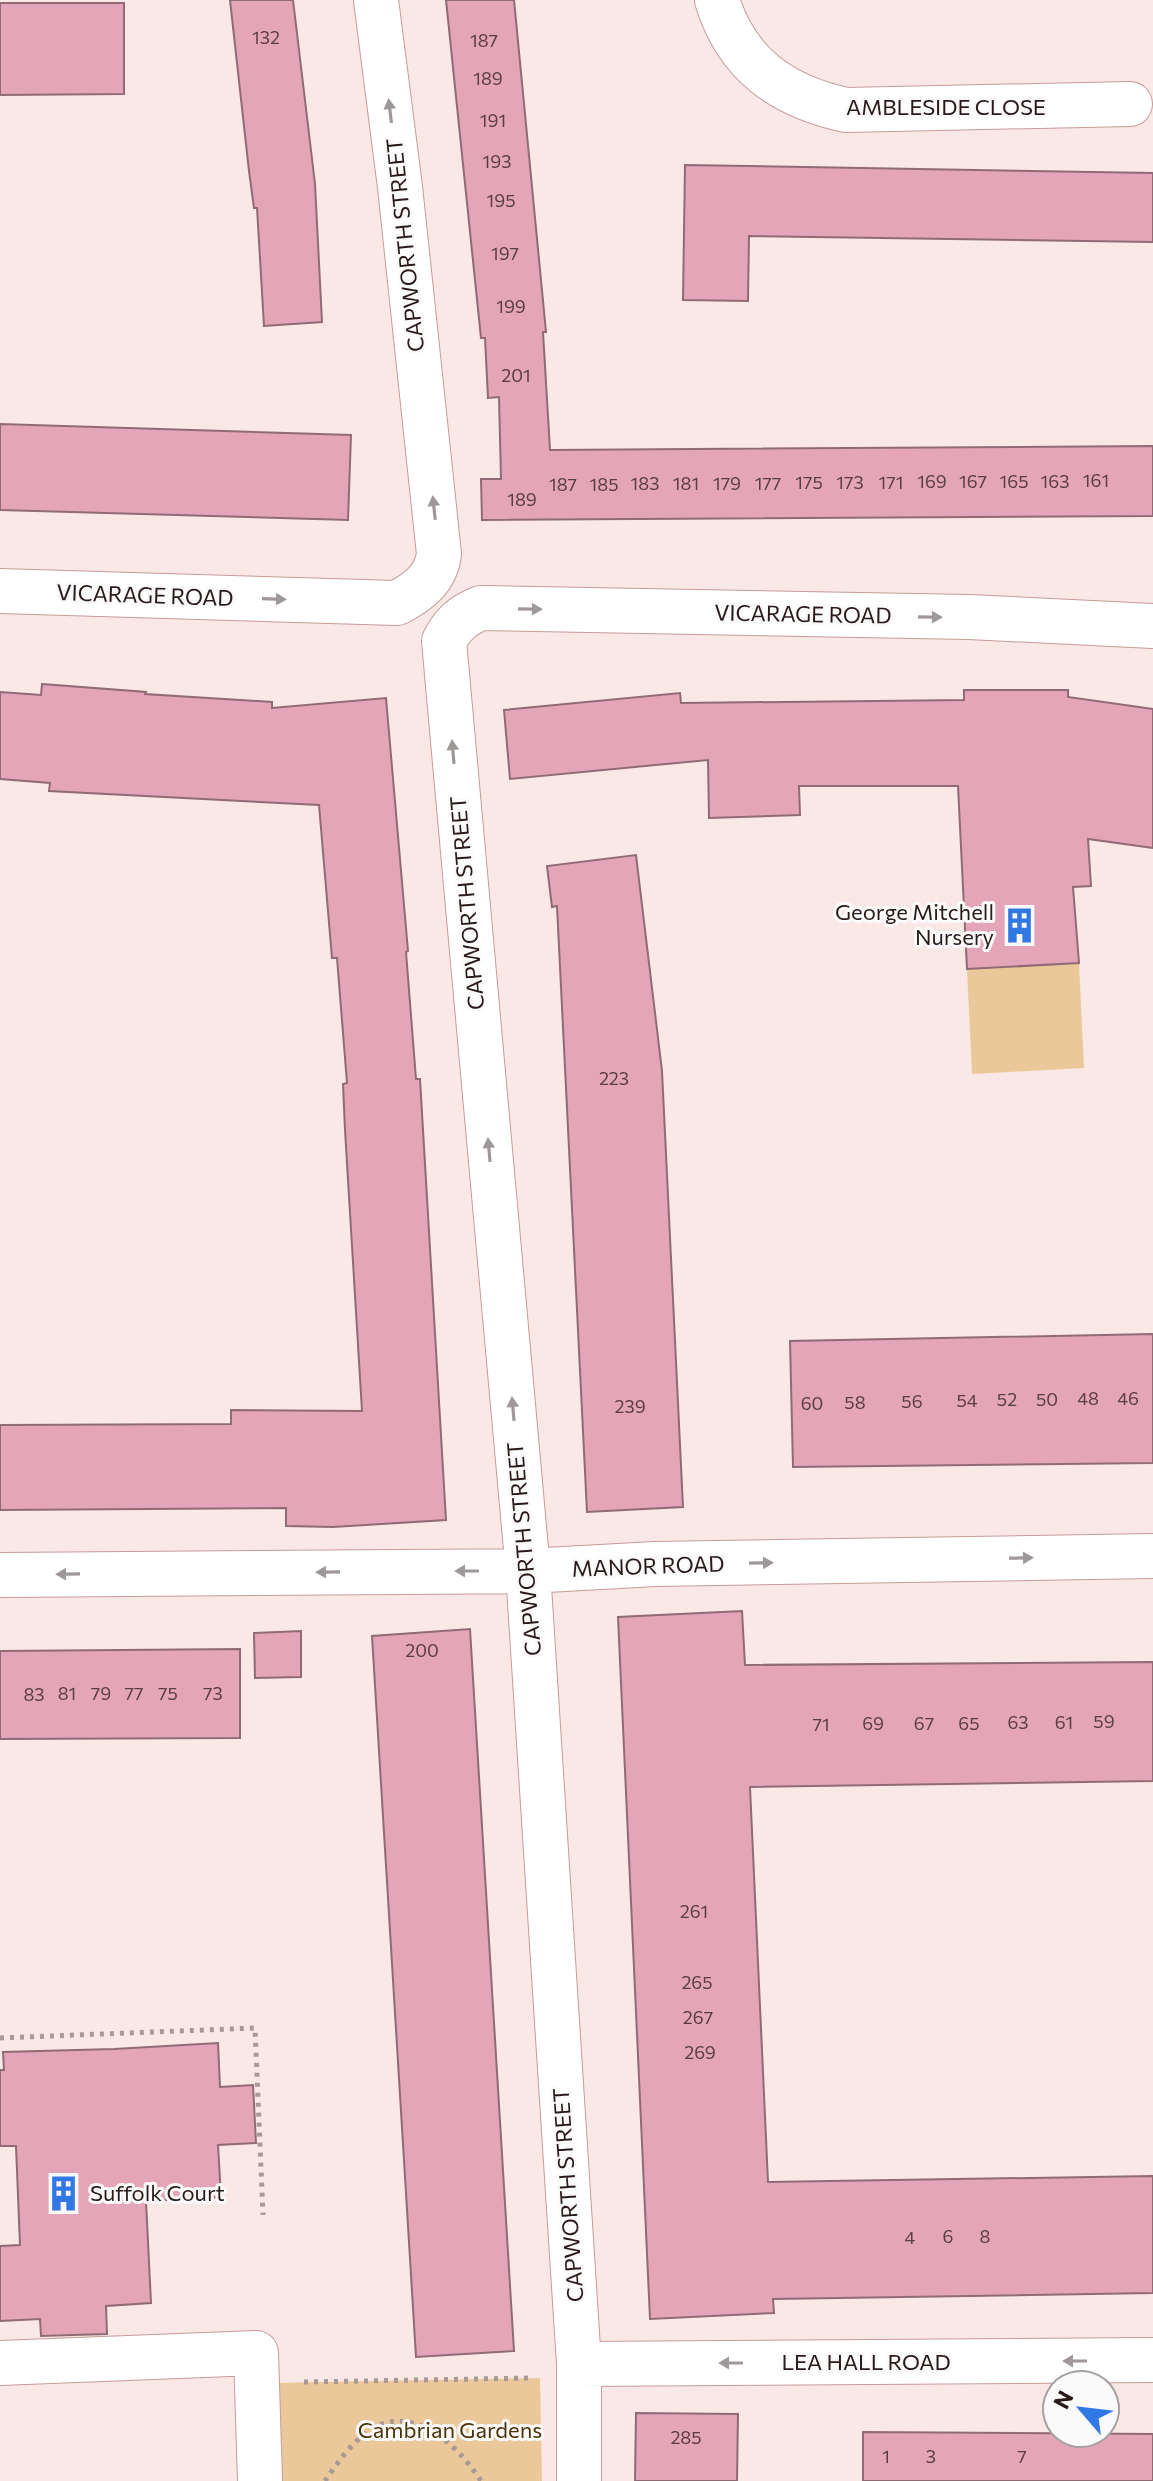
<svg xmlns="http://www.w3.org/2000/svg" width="1153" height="2481" viewBox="0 0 1153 2481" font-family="Commissioner,sans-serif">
  <rect width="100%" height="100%" fill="#fae8e6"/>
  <path fill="#eac899" d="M 1079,963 L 1084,1068 L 972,1074 L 967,969 Z
    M 540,2378 L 542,2481 L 274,2481 L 271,2383 Z"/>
  <path fill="#e5a5b8" stroke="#906b76" stroke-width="2" d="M 230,0 L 293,0 L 315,184 L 322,322 L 264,326 L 257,208 L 254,208 L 249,171 Z
    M 446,0 L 514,0 L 546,332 L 543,332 L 550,450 L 1153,446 L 1153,516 L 482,520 L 481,479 L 501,479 L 499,397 L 488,398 L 485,338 L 481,338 Z
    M 0,3 L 124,3 L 124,94 L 0,95 Z
    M 685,165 L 1153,173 L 1153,242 L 749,236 L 748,301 L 683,300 Z
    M 0,424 L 351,435 L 348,520 L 0,510 Z
    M 42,684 L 146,692 L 145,694 L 272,702 L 272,708 L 386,698 L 408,951 L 406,952 L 416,1079 L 420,1079 L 446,1520 L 333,1527 L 286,1526 L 286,1508 L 0,1510 L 0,1425 L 231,1424 L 231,1410 L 362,1411 L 345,1130 L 343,1084 L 347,1083 L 337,958 L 332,958 L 319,805 L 49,791 L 50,783 L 0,779 L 0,692 L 41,695 Z
    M 964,690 L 1068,690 L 1068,697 L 1153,709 L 1153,848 L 1088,839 L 1091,886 L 1073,887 L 1079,963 L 967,969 L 958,786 L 799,786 L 800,815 L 709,818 L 708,760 L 510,779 L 504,710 L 680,693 L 681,703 L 964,700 Z
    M 636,855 L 662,1071 L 683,1507 L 587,1512 L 557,906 L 552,907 L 547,866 Z
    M 1153,1334 L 1153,1463 L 793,1467 L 790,1341 Z
    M 742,1611 L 745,1665 L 1153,1662 L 1153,1781 L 750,1787 L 768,2182 L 1153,2176 L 1153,2293 L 773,2299 L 774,2313 L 650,2319 L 618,1617 Z
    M 470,1629 L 514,2351 L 416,2357 L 372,1636 Z
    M 301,1631 L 301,1677 L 255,1678 L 254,1633 Z
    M 240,1649 L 240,1738 L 0,1739 L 0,1651 Z
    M 218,2043 L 220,2087 L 253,2085 L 256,2143 L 218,2145 L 221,2197 L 146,2201 L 151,2303 L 106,2306 L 107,2334 L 41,2336 L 40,2319 L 0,2321 L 0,2246 L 20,2245 L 16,2146 L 0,2146 L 0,2070 L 4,2070 L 3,2052 L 114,2049 Z
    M 636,2413 L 738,2414 L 737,2481 L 635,2481 Z
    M 863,2432 L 1153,2434 L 1153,2481 L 863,2481 Z"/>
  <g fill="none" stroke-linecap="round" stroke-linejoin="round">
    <defs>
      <path id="minor" d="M 717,0 C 737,65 782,96 846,110 L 1130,104
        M 0,591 L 397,603 C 418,592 436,579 439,554 L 400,187 L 376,0
        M 0,1575 L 528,1571 L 655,1564 L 1153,1556
        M 0,2363 L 256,2353 L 260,2481
        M 579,2364 L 1153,2360
        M 579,2481 L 579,2364 L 528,1571 L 444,641 C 453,624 463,615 481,608 L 969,617 L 1153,626"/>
    </defs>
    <use href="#minor" stroke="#c59c98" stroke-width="46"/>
    <path stroke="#a99896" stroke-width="5" stroke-dasharray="4 6" stroke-linecap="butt" d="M 0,2038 L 255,2028 L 263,2215
      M 304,2382 L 533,2378
      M 325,2481 C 338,2462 356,2436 377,2426 C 420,2407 461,2450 481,2481"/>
    <use href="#minor" stroke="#fff" stroke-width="44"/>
  </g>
  <defs><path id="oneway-solid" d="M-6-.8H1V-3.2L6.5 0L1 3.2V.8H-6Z" transform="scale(2)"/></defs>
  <g fill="#9f9898">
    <use href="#oneway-solid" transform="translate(390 111) rotate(-97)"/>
    <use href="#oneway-solid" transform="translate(434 508) rotate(-96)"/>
    <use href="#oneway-solid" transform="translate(274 599) rotate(2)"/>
    <use href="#oneway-solid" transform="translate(530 609) rotate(1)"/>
    <use href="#oneway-solid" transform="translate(930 617) rotate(1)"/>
    <use href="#oneway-solid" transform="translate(453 752) rotate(-95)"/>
    <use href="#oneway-solid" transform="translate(489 1150) rotate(-95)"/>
    <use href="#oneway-solid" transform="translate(513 1409) rotate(-95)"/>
    <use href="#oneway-solid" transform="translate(1021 1558) rotate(-1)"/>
    <use href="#oneway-solid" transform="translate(761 1563) rotate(-1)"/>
    <use href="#oneway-solid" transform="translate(467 1571) rotate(180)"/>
    <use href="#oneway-solid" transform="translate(328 1572) rotate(179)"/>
    <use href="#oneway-solid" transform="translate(68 1574) rotate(179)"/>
    <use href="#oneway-solid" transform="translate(1075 2361) rotate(180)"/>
    <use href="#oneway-solid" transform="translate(731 2363) rotate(180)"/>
  </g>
  <defs>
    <symbol id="building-bare" viewBox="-9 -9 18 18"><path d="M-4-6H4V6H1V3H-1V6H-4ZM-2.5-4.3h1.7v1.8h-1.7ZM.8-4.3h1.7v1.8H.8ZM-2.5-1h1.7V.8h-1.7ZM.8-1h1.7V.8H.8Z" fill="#3278e5" stroke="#fafafa" stroke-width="2.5" paint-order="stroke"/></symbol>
  </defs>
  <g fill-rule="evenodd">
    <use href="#building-bare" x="994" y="900" width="51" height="51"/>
    <use href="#building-bare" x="38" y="2168" width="51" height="51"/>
  </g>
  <g text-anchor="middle" stroke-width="6" stroke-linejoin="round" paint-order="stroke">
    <g font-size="18" fill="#583d41">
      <text x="266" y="44">132</text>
      <text x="484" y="47">187</text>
      <text x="488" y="85">189</text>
      <text x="493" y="127">191</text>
      <text x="497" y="168">193</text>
      <text x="501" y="207">195</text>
      <text x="505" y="260">197</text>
      <text x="511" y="313">199</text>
      <text x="516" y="382">201</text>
      <text x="1096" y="487">161</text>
      <text x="932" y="488">169</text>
      <text x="973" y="488">167</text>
      <text x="1014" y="488">165</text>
      <text x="1055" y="488">163</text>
      <text x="809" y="489">175</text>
      <text x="850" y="489">173</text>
      <text x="891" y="489">171</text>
      <text x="645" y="490">183</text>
      <text x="686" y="490">181</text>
      <text x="727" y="490">179</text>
      <text x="768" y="490">177</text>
      <text x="563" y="491">187</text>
      <text x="604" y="491">185</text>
      <text x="522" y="506">189</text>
      <text x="614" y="1085">223</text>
      <text x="1088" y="1405">48</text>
      <text x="1128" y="1405">46</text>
      <text x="1007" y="1406">52</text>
      <text x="1047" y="1406">50</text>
      <text x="967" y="1407">54</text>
      <text x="912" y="1408">56</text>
      <text x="855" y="1409">58</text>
      <text x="812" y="1410">60</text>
      <text x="630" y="1413">239</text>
      <text x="422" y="1657">200</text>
      <text x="67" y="1700">81</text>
      <text x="101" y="1700">79</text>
      <text x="134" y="1700">77</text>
      <text x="168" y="1700">75</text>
      <text x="213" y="1700">73</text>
      <text x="34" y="1701">83</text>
      <text x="1104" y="1728">59</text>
      <text x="1018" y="1729">63</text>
      <text x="1064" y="1729">61</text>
      <text x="873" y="1730">69</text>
      <text x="924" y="1730">67</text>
      <text x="969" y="1730">65</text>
      <text x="821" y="1731">71</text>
      <text x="694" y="1918">261</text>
      <text x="697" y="1989">265</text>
      <text x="698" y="2024">267</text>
      <text x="700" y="2059">269</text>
      <text x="948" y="2243">6</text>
      <text x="985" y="2243">8</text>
      <text x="910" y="2244">4</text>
      <text x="686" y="2444">285</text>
      <text x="886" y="2463">1</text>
      <text x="931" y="2463">3</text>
      <text x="1022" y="2463">7</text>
    </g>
    <g font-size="22" fill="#291a19" stroke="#fafafa">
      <text x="946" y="115">AMBLESIDE CLOSE</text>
      <text transform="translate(405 245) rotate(-96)" y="8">CAPWORTH STREET</text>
      <text transform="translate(145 595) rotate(2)" y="8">VICARAGE ROAD</text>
      <text transform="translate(803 614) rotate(1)" y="8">VICARAGE ROAD</text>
      <text transform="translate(467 903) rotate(-95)" y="8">CAPWORTH STREET</text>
      <text transform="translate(524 1549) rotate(-95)" y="8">CAPWORTH STREET</text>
      <text transform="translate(648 1566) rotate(-2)" y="8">MANOR ROAD</text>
      <text transform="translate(568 2195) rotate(-94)" y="8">CAPWORTH STREET</text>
      <text x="866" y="2370">LEA HALL ROAD</text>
    </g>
    <g font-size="22" fill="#291a19" stroke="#fafafa" text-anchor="end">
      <text x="994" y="920">George Mitchell<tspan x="994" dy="25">Nursery</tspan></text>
      <text x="90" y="2201" text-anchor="start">Suffolk Court</text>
    </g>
    <g font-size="22" fill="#4b3207" stroke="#fafafa">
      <text x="450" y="2438">Cambrian Gardens</text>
    </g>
  </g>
  <g transform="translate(1081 2409) rotate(298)"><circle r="38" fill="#fafafa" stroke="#a6a0a0" stroke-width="2"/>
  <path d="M0-6L14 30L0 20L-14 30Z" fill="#3278e5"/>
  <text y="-12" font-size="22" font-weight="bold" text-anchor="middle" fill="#291a19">N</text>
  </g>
</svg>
